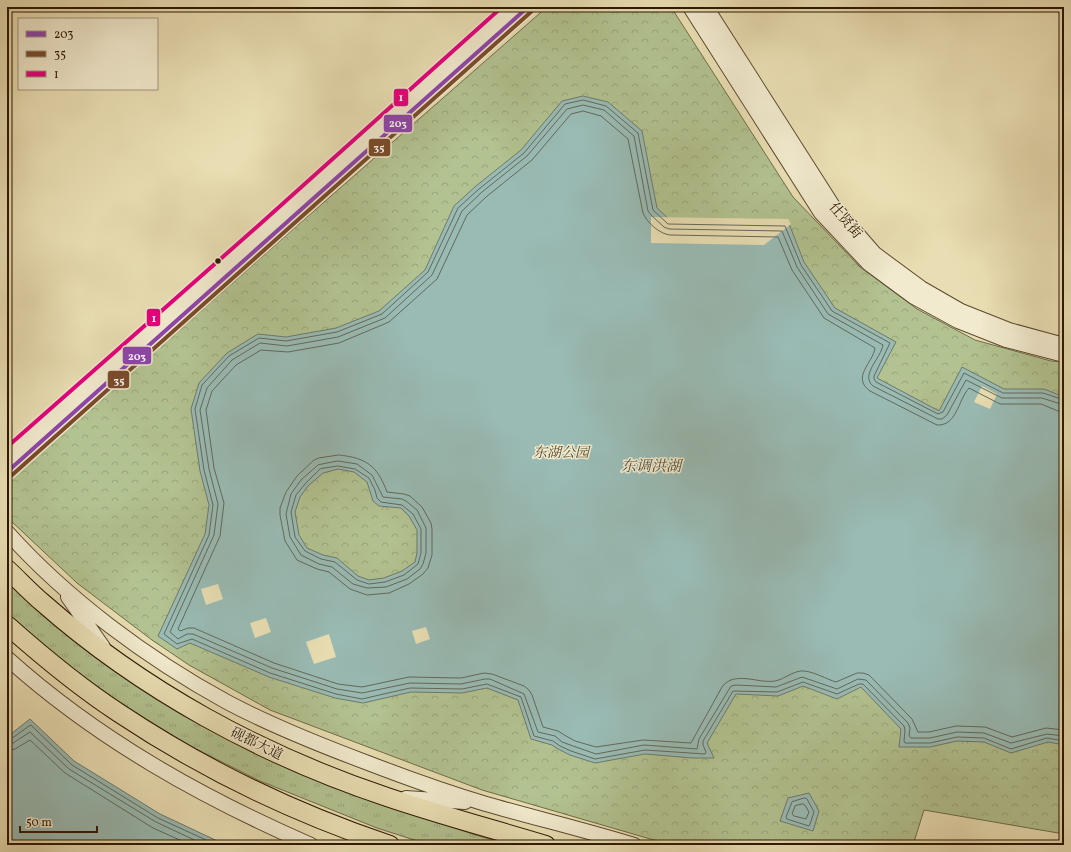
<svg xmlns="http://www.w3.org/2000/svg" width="1071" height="852" viewBox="0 0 1071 852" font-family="Vollkorn,'Noto Serif SC',serif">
  <defs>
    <pattern id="grass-tufts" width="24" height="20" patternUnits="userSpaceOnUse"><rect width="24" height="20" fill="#b2c290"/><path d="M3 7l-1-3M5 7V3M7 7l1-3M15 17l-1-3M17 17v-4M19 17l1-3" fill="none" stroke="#99a67a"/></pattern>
    <pattern id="forest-crowns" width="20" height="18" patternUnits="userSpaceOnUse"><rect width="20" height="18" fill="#b2c290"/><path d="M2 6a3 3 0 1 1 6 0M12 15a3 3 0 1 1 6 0" fill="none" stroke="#99a67a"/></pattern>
  </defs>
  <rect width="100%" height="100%" fill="#e9deb3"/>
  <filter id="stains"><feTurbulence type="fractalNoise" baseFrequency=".005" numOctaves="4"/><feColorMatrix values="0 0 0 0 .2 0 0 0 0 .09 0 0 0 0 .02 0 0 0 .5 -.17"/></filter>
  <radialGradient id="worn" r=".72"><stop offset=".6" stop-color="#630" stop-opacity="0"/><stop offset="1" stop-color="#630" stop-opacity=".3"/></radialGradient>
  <path fill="url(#grass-tufts)" stroke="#706c48" d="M 7,582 L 86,649 L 136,685 L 197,723 L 267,759 L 384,805 L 479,836 L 511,845 L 430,845 L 377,828 L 260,781 L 190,746 L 128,708 L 73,669 L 7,614 Z"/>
  <path fill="url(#forest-crowns)" stroke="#706c48" d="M 547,7 L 671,7 L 793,197 L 860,267 L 917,309 L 975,340 L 1051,361 L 1064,362 L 1064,834 L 924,810 L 913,845 L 671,845 L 482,790 L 270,710 L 189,665 L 152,640 L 77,583 L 10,520 L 7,495 L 11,479 L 299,224 Z"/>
  <path fill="#99bbb4" stroke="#6e796c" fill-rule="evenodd" d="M 583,96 L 608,102 L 642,131 L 657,208 L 670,220 L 788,221 L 804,262 L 835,308 L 896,342 L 877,378 L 939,411 L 962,367 L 1004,389 L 1044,389 L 1064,397 L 1064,745 L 1048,742 L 1011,753 L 984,742 L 957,741 L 930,747 L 899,747 L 901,729 L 861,687 L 837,699 L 803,686 L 778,696 L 736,694 L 707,743 L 714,758 L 693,758 L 645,754 L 595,763 L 570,755 L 558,749 L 552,745 L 531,739 L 518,700 L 487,688 L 462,693 L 411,692 L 363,703 L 335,698 L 269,677 L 190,643 L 177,649 L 158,636 L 205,534 L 209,505 L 200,471 L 191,409 L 199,383 L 227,353 L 258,334 L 286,337 L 336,328 L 379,311 L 425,270 L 454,206 L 476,186 L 521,150 L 562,101 ZM 338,469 L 354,472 L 367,482 L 373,501 L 379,506 L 401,508 L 409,516 L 417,530 L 417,553 L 415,562 L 402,571 L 384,578 L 369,580 L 358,576 L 337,558 L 323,555 L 307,548 L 299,535 L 295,512 L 300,497 L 308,486 L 323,473 Z
    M 30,719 L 74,761 L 160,814 L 226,845 L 7,845 L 7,737 Z
    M 809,793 L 819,811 L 813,831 L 780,821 L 788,798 Z"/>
  <path fill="#e9deb3" d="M 651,217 L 788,219 L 791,224 L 764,245 L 651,243 Z
    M 982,386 L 997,394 L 990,409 L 974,402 Z
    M 218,584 L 223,599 L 206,605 L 201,589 Z
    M 266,618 L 271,632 L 255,638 L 250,623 Z
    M 426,627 L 430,639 L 416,644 L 412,631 Z
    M 329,634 L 336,657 L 314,664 L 306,642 Z"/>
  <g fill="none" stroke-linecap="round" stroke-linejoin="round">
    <path stroke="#63695a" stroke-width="1" d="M 1064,400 L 1043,393 L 1003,393 L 964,373 L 943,412 L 938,414 L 876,382 L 874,379 L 874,376 L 890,343 L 832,311 L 801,265 L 785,226 L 668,224 L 653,210 L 638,133 L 606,106 L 583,100 L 565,104 L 524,153 L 479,189 L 458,208 L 428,272 L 382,314 L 337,332 L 286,341 L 259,338 L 229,356 L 202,385 L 195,409 L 204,470 L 213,505 L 209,535 L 164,634 L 177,644 L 192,639 L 270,673 L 336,694 L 362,699 L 410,688 L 462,689 L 487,684 L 521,697 L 534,736 L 553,741 L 560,746 L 571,751 L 595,759 L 645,750 L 705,754 L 706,752 L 703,745 L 703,741 L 733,691 L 777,692 L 803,682 L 837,694 L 859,684 L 863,684 L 904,726 L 905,730 L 904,741 L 905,743 L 930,743 L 957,737 L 984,738 L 1011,749 L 1047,738 L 1064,741
      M 1064,405 L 1042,398 L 1002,398 L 966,380 L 947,415 L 942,419 L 938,419 L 873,386 C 860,375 881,358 883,345 L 828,314 L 797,267 L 782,231 L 669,229 L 664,227 L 651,215 L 648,211 L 634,136 L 604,110 L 583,105 L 567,109 L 527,156 L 482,192 L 462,211 L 432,275 L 385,318 L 338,337 L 287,346 L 260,343 L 232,360 L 207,388 L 200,410 L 209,469 L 218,504 L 214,535 L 170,632 L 178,639 L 187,634 L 193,634 L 272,668 L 337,689 L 362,693 L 410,683 L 461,684 L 485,679 L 490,679 L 524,694 L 538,732 L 555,736 L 562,742 L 573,746 L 596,754 L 644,745 L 697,749 L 699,739 L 731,686 L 736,685 L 776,687 L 802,677 L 837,689 L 858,679 L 866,680 L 908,723 L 910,728 L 909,736 L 911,738 L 930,738 L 957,732 L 984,733 L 1011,743 L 1047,734 L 1064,736
      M 1064,411 L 1058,411 L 1041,404 L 1000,404 L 969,388 C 958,400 957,426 937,425 L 870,391 C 851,377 873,363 875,348 L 824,318 L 792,270 L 778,237 L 670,235 C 660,234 647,223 643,213 L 628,139 L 601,116 L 583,111 L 571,114 L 532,160 L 486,197 L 467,215 L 437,279 L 389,322 L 339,343 L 288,352 L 261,350 L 236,365 L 212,391 L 206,410 L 214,468 L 224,503 L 220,536 L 178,629 L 180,631 L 188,628 L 194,628 L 274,663 L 338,684 L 362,687 L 409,677 L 461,678 L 484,673 L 492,674 L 524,686 L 529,690 L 532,695 L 543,727 L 558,731 L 566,736 L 575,741 L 596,747 L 643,740 L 691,743 L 722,687 C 734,670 759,684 775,681 C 785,679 794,670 804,671 C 815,672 826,679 836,682 L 857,673 L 863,673 L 869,675 L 912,719 L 918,732 L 929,732 L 956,726 L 985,727 L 1012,737 L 1046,728 L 1064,730
      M 339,455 C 366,458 377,465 387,492 L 404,494 L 410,496 L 422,507 L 431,523 L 432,529 L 432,555 L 428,568 L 423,574 L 409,584 L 389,593 L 367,595 L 350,589 L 329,572 L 317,569 L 297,560 L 285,541 L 280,515 L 280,508 L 286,492 L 297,476 L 314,460 L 319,458 Z
      M 338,461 L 357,464 L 372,475 L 383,497 L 402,499 L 406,501 L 417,510 L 426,528 L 426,553 L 423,564 L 420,569 L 407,579 L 386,587 L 367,588 L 353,584 L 332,567 L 319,564 L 301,555 L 290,537 L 286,514 L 291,494 L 301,480 L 318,465 Z
      M 338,466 L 355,469 L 369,478 L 375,490 L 377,498 L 381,502 L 402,505 L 413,514 L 421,529 L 421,553 L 418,564 L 404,575 L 385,582 L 369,584 L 357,580 L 335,562 L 321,559 L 305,551 L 295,537 L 291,512 L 296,495 L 305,484 L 320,469 Z
      M 7,739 L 11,739 L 29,726 L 31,725 L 72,765 L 158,818 L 217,845
      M 7,745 L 13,743 L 30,732 L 69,769 L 156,822 L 205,845
      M 7,751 L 15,749 L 30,740 L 65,773 L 153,828 L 191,845
      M 805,798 L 807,799 L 814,812 L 810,824 L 809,826 L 787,819 L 786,817 L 792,802 Z
      M 803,804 L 805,805 L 809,812 L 806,819 L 794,816 L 792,814 L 795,806 Z"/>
    <defs>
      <path id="tertiary" d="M 690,7 L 821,213 L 868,263 L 914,297 L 958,321 L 1006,340 L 1064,355
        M 706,7 L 833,206 L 875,254 L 921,288 L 961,311 L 1009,330 L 1064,345
        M 7,455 L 263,229 L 511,7
        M 7,472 L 528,7
        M 7,532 C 67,599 148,659 227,702 C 272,726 320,745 368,763 C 407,778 446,792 486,804 C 535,818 585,830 634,845
        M 68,597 L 103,647
        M 7,658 C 97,739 201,797 311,845
        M 406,798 L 465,802"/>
      <path id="primary" d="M 7,569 C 19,580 30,592 43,603 C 142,690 261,755 387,797 C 440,815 493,829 546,845
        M 7,625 C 42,656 79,687 119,713 C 203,769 294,813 390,845"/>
    </defs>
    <use href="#tertiary" stroke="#5c492d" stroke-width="16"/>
    <use href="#primary" stroke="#2d1700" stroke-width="20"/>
    <use href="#tertiary" stroke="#f1eace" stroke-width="14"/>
    <use href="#primary" stroke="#e9deb3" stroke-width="18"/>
    <defs>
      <path id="bus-1" d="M 7,472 L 528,7"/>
      <path id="bus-2" d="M 11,476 L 532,11"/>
      <path id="bus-3" d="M 7,447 L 259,225 L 502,7"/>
    </defs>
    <use href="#bus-1" stroke="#f1eace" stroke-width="7"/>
    <use href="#bus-2" stroke="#f1eace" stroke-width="7"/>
    <use href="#bus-3" stroke="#f1eace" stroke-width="7"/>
    <use href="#bus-1" stroke="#8e44ad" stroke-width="4"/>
    <use href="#bus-2" stroke="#7a4b2a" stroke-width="4"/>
    <use href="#bus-3" stroke="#e5007d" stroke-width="4"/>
  </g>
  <circle fill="#2d1700" stroke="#f1eace" stroke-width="1.5" cx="218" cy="261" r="3.5"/>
  <g text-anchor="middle" stroke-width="3" stroke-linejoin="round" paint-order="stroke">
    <g font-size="14" fill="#2d1700" stroke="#f1eace">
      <text transform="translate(846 220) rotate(50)" y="5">仕贤街</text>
      <text transform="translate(257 743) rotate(26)" y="5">砚都大道</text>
    </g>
    <g font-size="14" font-style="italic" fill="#554a2b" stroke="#f1eace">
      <text x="561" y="457">东湖公园</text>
    </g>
    <g font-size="15" font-style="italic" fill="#53503f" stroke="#f1eace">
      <text x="651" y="471">东调洪湖</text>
    </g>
  </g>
  <g stroke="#f1eace" stroke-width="1.5">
    <rect x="393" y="88" width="16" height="19" rx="4" fill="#e5007d"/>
    <rect x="383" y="114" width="30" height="19" rx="4" fill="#8e44ad"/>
    <rect x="368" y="138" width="23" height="19" rx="4" fill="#7a4b2a"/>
    <rect x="146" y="308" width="15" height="19" rx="4" fill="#e5007d"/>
    <rect x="122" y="346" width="30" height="19" rx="4" fill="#8e44ad"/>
    <rect x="107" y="370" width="23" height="19" rx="4" fill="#7a4b2a"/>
  </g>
  <g font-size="11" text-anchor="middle" font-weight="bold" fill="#fff">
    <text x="401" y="101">1</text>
    <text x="398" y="127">203</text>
    <text x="379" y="151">35</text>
    <text x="154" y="322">1</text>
    <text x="137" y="360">203</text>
    <text x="119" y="384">35</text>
  </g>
  <rect width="1071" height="852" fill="none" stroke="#e9deb3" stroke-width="24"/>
  <rect x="8" y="8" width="1055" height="836" fill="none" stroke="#2d1700" stroke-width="2"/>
  <rect x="12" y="12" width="1047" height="828" fill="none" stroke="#2d1700"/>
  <rect x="18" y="18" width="140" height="72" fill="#f1eace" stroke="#a3967c"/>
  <rect x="26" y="31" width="20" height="6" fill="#8e44ad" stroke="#a3967c"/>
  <text x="54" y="38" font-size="12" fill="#2d1700">203</text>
  <rect x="26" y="51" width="20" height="6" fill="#7a4b2a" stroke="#a3967c"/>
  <text x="54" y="58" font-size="12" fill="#2d1700">35</text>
  <rect x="26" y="71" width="20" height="6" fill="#e5007d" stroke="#a3967c"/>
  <text x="54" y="78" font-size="12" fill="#2d1700">1</text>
  <path d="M20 826v6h77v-6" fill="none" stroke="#2d1700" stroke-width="2"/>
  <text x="26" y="826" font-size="12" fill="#2d1700" stroke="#f1eace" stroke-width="3" paint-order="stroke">50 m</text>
  <rect width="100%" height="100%" filter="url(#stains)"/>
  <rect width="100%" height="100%" fill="url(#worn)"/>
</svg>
